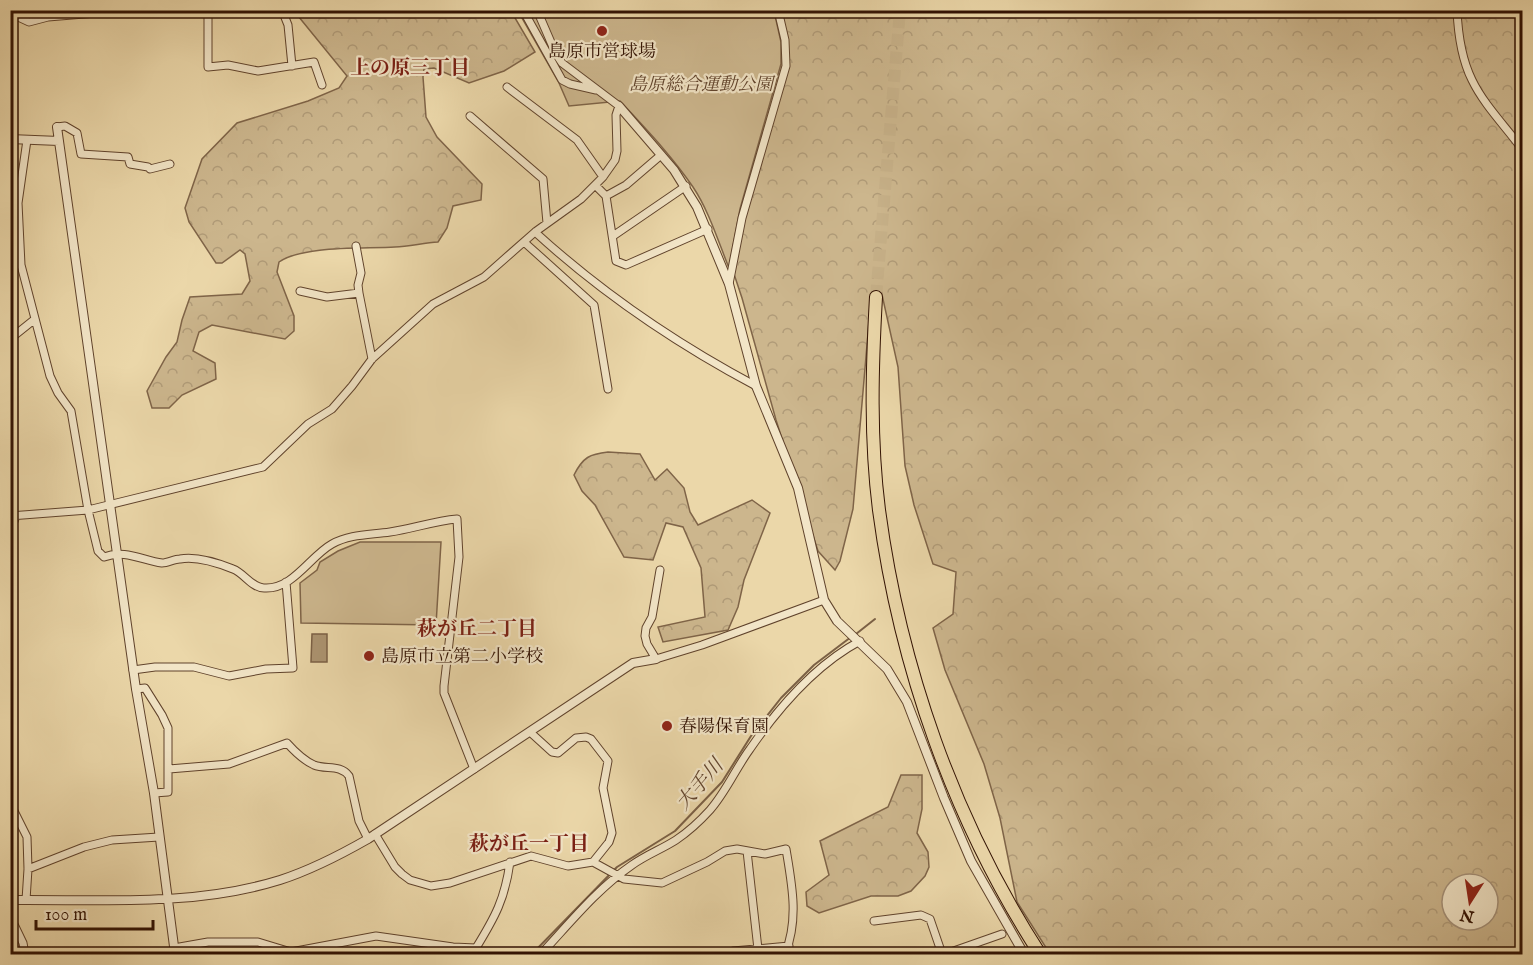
<svg xmlns="http://www.w3.org/2000/svg" width="1533" height="965" viewBox="0 0 1533 965" font-family="'IM FELL English','Noto Serif JP',serif">
  <defs>
    <pattern id="forest-crowns" width="20" height="18" patternUnits="userSpaceOnUse" patternTransform="scale(1.5)"><rect width="20" height="18" fill="#ccb68d"/><path d="M2 6a3 3 0 1 1 6 0M12 15a3 3 0 1 1 6 0" fill="none" stroke="#b09b78"/></pattern>
  </defs>
  <rect width="100%" height="100%" fill="#ebd7a9"/>
  <filter id="stains"><feTurbulence type="fractalNoise" baseFrequency=".00333" numOctaves="4"/><feColorMatrix values="0 0 0 0 .2 0 0 0 0 .09 0 0 0 0 .02 0 0 0 .5 -.17"/></filter>
  <radialGradient id="worn" r=".72"><stop offset=".6" stop-color="#630" stop-opacity="0"/><stop offset="1" stop-color="#630" stop-opacity=".3"/></radialGradient>
  <path fill="url(#forest-crowns)" stroke="#7f6448" stroke-width="1.5" fill-rule="evenodd" d="M 294,11 L 511,11 L 535,52 L 504,71 L 469,83 L 434,68 L 424,69 L 423,77 L 426,117 L 437,137 L 482,184 L 481,200 L 453,206 L 447,228 L 438,242 C 424,243 410,246 395,247 C 364,249 304,245 279,262 L 277,272 L 294,316 L 294,331 L 285,339 L 212,325 L 199,332 L 193,351 L 215,363 L 216,379 L 182,395 L 169,408 L 152,408 L 147,391 L 166,357 L 177,342 L 182,320 L 190,297 L 242,294 L 250,281 L 245,254 L 240,250 L 222,263 L 216,263 L 189,222 L 185,208 L 202,159 L 237,123 L 308,101 L 339,88 L 347,76 Z
    M 753,11 L 1522,11 L 1522,954 L 1050,954 L 1017,902 L 1000,818 L 984,764 L 945,670 L 933,628 L 953,614 L 956,572 L 933,564 L 914,505 L 905,466 L 898,367 L 881,290 L 871,298 L 853,509 L 840,561 L 835,570 L 818,551 L 776,420 L 742,298 L 723,241 ZM 1452,884 L 1488,884 L 1488,920 L 1452,920 Z
    M 608,452 L 640,454 L 655,480 L 667,469 L 684,488 L 690,512 L 698,525 L 752,500 L 770,513 L 744,580 L 738,607 L 728,630 L 663,642 L 658,627 L 705,617 L 701,568 L 683,527 L 666,523 L 653,560 L 624,557 L 595,505 L 582,491 L 574,475 C 583,457 590,454 608,452 Z
    M 901,775 L 922,775 L 922,809 L 917,833 L 928,852 L 929,867 L 925,876 L 911,891 L 898,896 L 871,896 L 819,913 L 807,906 L 806,892 L 829,875 L 820,841 L 888,807 Z"/>
  <path fill="#ccb68d" stroke="#7f6448" stroke-width="1.5" d="M 518,11 L 774,11 L 781,42 L 781,64 L 740,209 L 729,268 C 718,241 709,211 693,187 C 672,156 645,128 620,101 L 569,106 L 559,83 Z
    M 360,542 L 441,542 L 436,625 L 301,623 L 300,583 L 317,570 L 320,562 L 338,551 Z"/>
  <path fill="#ac9471" stroke="#7b6045" stroke-width="1.5" d="M 312,634 L 327,634 L 327,662 L 311,662 Z"/>
  <g fill="none" stroke-linecap="round" stroke-linejoin="round">
    <path stroke="#7b6045" stroke-width="2" d="M 856,634 L 875,619
      M 532,954 L 617,867 L 675,831 L 722,782 L 751,736 L 781,698 L 814,665 L 851,637"/>
    <path stroke="#c6b088" stroke-width="12" stroke-dasharray="12 6" stroke-linecap="butt" d="M 876,297 L 900,10"/>
    <defs>
      <path id="minor" d="M 208,10 L 208,67 L 228,65 L 258,71 L 314,62 L 322,85
        M 282,10 L 288,25 L 292,66
        M 523,10 L 562,80 L 570,84 L 596,90
        M 1457,10 C 1458,33 1462,60 1472,80 C 1484,105 1506,127 1522,149
        M 10,11 L 14,15 L 29,22 L 48,17 L 96,13 L 99,10
        M 507,87 L 577,140 L 603,177
        M 470,116 L 543,179 L 547,223
        M 57,127 L 65,126 L 77,133 L 81,154 L 128,157 L 130,164 L 148,167 L 150,169 L 170,164
        M 27,140 L 18,203 L 21,265 L 50,376 L 58,393 L 71,411 L 88,510 L 98,551 L 104,557 C 124,549 142,560 162,563 C 168,563 174,559 180,559 C 196,556 218,563 233,569 C 244,573 252,588 264,588 C 293,590 310,556 332,544 C 350,534 370,535 390,532 C 412,529 434,521 457,519 L 459,557 L 444,686 L 444,693 L 474,769
        M 595,185 L 606,196 L 616,261 L 626,265 L 708,229
        M 606,196 L 626,185 L 661,155
        M 535,232 C 603,294 675,343 756,386
        M 613,236 L 686,186
        M 524,242 L 594,305 L 608,389
        M 356,246 L 361,273 L 358,285 L 359,293 L 372,359
        M 729,284 L 742,218 L 786,66 L 785,40 L 778,10
        M 300,291 L 327,297 L 359,293
        M 10,339 L 35,319
        M 10,516 L 88,510 L 263,467 L 308,424 L 332,409 L 352,386 L 372,359 L 433,304 L 484,277 L 535,232 L 581,199 L 603,177 L 615,160 L 617,151 L 616,115 L 619,106 L 562,63 L 556,54 L 537,10
        M 10,532 L 16,516
        M 660,570 L 652,617 L 646,628 L 645,636 L 647,644 L 656,659 L 702,645 L 824,600
        M 133,670 L 155,667 L 194,667 L 229,676 L 266,669 L 293,668 L 286,582
        M 136,689 L 145,688 L 162,715 L 168,728 L 168,792 L 154,793
        M 530,732 L 552,752 L 558,753 L 576,738 L 586,737 L 591,739 L 608,761 L 603,788 L 612,833 L 609,842 L 593,862
        M 169,769 L 229,764 L 287,743 C 295,752 303,760 314,765 C 326,770 340,764 349,776 L 359,821 L 368,839
        M 10,803 L 27,837 L 28,869 L 26,900
        M 375,834 L 395,867 L 402,874 L 410,880 L 431,886 L 450,883 L 531,856 L 568,866 L 593,862 L 624,879 L 662,883 L 707,862 L 725,851 L 737,849 L 765,854 L 786,849 C 792,885 799,919 785,954
        M 747,851 L 758,949
        M 28,869 L 84,847 L 112,840 L 159,837
        M 10,916 L 23,943 L 25,954
        M 874,921 L 921,915 L 930,919 L 942,954
        M 174,948 L 208,942 L 258,942 L 291,952 L 376,936 L 453,947 L 476,948
        M 733,951 L 789,946
        M 479,954 L 476,948 C 495,917 505,899 510,862
        M 541,954 C 570,923 597,889 632,865 C 646,855 662,849 676,840 C 688,832 700,821 710,810 C 726,792 736,768 750,749 C 779,707 815,665 860,641
        M 945,954 L 1002,934"/>
      <path id="tertiary" d="M 619,106 L 674,170 L 697,207 L 729,284 L 756,386 L 798,488 L 824,600 L 837,621 L 887,669 L 907,702 L 944,798 L 971,861 L 1024,954
        M 57,127 L 136,689 L 154,793 L 175,954
        M 10,139 L 59,141
        M 10,900 C 101,899 193,907 280,880 C 311,870 340,855 368,839 L 633,663 L 656,659"/>
      <path id="motorway" d="M 876,297 C 872,368 870,439 879,510 C 900,667 954,821 1040,954"/>
    </defs>
    <use href="#minor" stroke="#60432c" stroke-width="9"/>
    <use href="#tertiary" stroke="#60432c" stroke-width="10"/>
    <use href="#motorway" stroke="#321203" stroke-width="14"/>
    <use href="#minor" stroke="#f2e5c7" stroke-width="7"/>
    <use href="#tertiary" stroke="#f2e5c7" stroke-width="8"/>
    <use href="#motorway" stroke="#ebd7a9" stroke-width="12"/>
  </g>
  <g fill="#8f2418" stroke="#f2e5c7" stroke-width="2">
    <circle cx="602" cy="31" r="6"/>
    <circle cx="369" cy="656" r="6"/>
    <circle cx="667" cy="726" r="6"/>
  </g>
  <g text-anchor="middle" stroke-width="4.5" stroke-linejoin="round" paint-order="stroke">
    <g font-size="18" fill="#321203" stroke="#f2e5c7" text-anchor="start">
      <text x="602" y="57" text-anchor="middle">島原市営球場</text>
      <text x="381" y="662">島原市立第二小学校</text>
      <text x="679" y="732">春陽保育園</text>
    </g>
    <g font-size="18" font-style="italic" fill="#60432c" stroke="#f2e5c7">
      <text x="701" y="90">島原総合運動公園</text>
    </g>
    <g font-size="20" font-weight="bold" fill="#7a1f14" stroke="#f2e5c7">
      <text x="410" y="74">上の原三丁目</text>
      <text x="477" y="635">萩が丘二丁目</text>
      <text x="529" y="850">萩が丘一丁目</text>
    </g>
    <g font-size="20" font-style="italic" fill="#63462f" stroke="#f2e5c7">
      <text transform="translate(699 784) rotate(-49)" y="7">大手川</text>
    </g>
  </g>
  <rect width="1533" height="965" fill="none" stroke="#ebd7a9" stroke-width="36"/>
  <rect x="12" y="12" width="1509" height="941" fill="none" stroke="#321203" stroke-width="3"/>
  <rect x="18" y="18" width="1497" height="929" fill="none" stroke="#321203" stroke-width="1.5"/>
  <g transform="translate(1470 902) rotate(192)"><circle r="28" fill="#f2e5c7" stroke="#a59179" stroke-width="1.5"/>
  <path d="M0-4.5L10 22L0 15L-10 22Z" fill="#8f2418"/>
  <text y="-9" font-size="16" font-weight="bold" text-anchor="middle" fill="#321203">N</text>
  </g>
  <path d="M36 920v9h117v-9" fill="none" stroke="#321203" stroke-width="3"/>
  <text x="45" y="920" font-size="18" fill="#321203" stroke="#f2e5c7" stroke-width="4.5" paint-order="stroke">100 m</text>
  <rect width="100%" height="100%" filter="url(#stains)"/>
  <rect width="100%" height="100%" fill="url(#worn)"/>
</svg>
